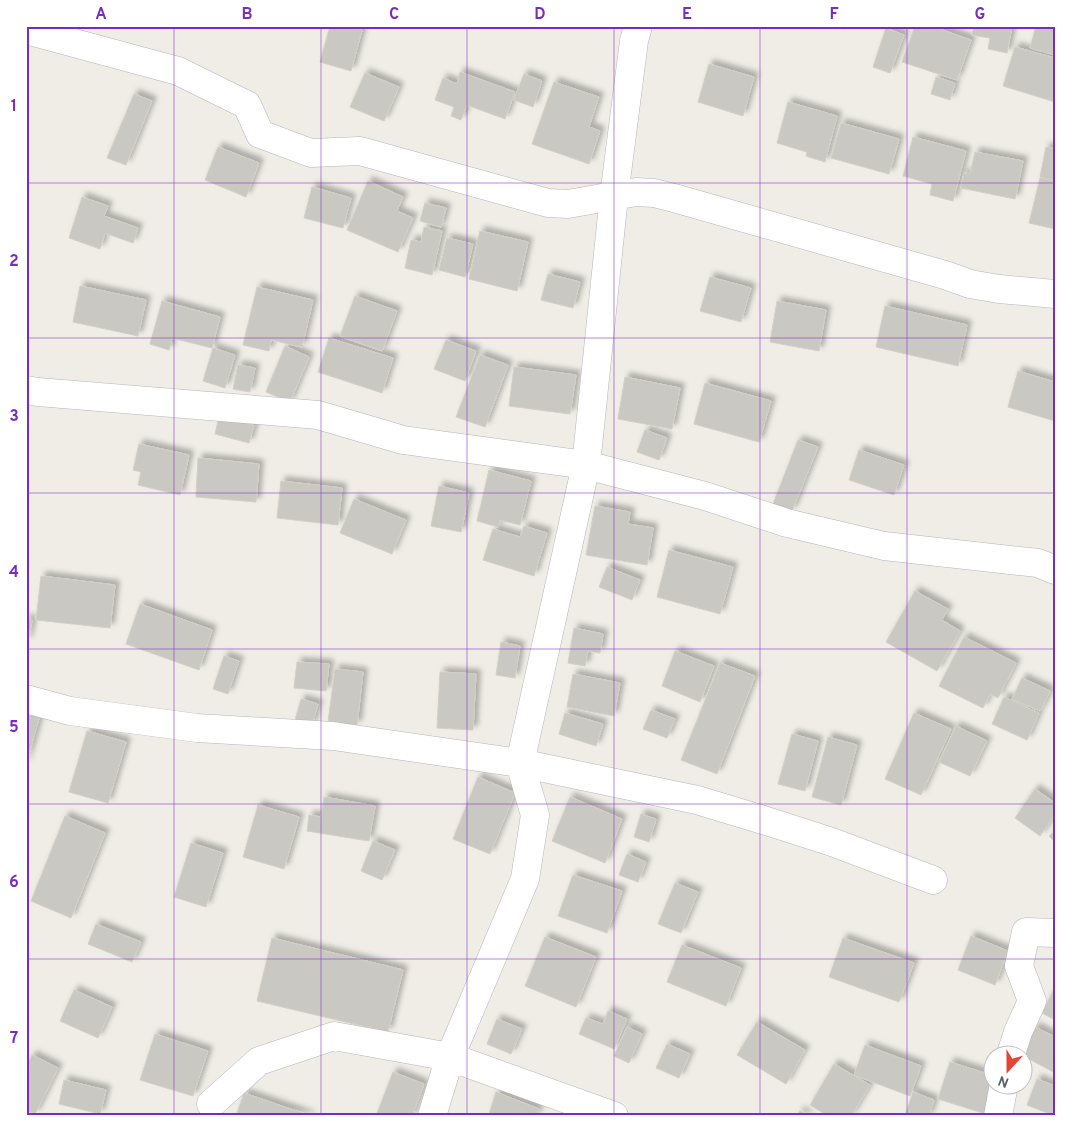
<svg xmlns="http://www.w3.org/2000/svg" width="1081" height="1142" viewBox="0 0 1081 1142" font-family="Overpass,sans-serif">
  <defs>
    <filter id="shadow"><feDropShadow dx="4.5" dy="-4.5" stdDeviation="2.5" flood-color="#0004"/></filter>
  </defs>
  <rect width="100%" height="100%" fill="#efede6"/>
  <path fill="#cac8c3" stroke="#d4cfc4" filter="url(#shadow)" d="M 330,26 L 348,26 L 362,30 L 351,71 L 320,62 Z
    M 915,26 L 931,26 L 971,40 L 957,80 L 902,62 Z
    M 974,26 L 1012,26 L 1007,53 L 988,49 L 990,38 L 972,35 Z
    M 1036,26 L 1055,26 L 1055,55 L 1030,48 Z
    M 886,28 L 904,35 L 890,73 L 873,67 Z
    M 1015,47 L 1055,58 L 1055,102 L 1003,86 Z
    M 709,64 L 754,77 L 743,116 L 698,102 Z
    M 460,72 L 515,92 L 505,119 L 467,105 L 461,120 L 451,116 L 454,107 L 435,100 L 443,78 L 457,84 Z
    M 365,73 L 399,87 L 384,121 L 350,107 Z
    M 524,74 L 542,81 L 533,107 L 514,100 Z
    M 936,77 L 955,83 L 950,100 L 931,94 Z
    M 554,82 L 599,97 L 589,127 L 600,131 L 589,164 L 532,144 Z
    M 134,94 L 152,101 L 126,165 L 107,158 Z
    M 788,102 L 837,116 L 825,162 L 806,156 L 807,152 L 777,143 Z
    M 841,123 L 899,139 L 889,174 L 831,158 Z
    M 913,137 L 966,151 L 953,201 L 930,195 L 932,184 L 903,176 Z
    M 218,147 L 259,163 L 246,197 L 205,180 Z
    M 1046,147 L 1055,149 L 1055,180 L 1040,177 Z
    M 975,152 L 1023,161 L 1015,199 L 961,188 L 964,173 L 970,174 Z
    M 1040,178 L 1055,181 L 1055,229 L 1029,223 Z
    M 368,181 L 403,197 L 397,211 L 413,218 L 398,252 L 347,230 Z
    M 312,187 L 351,198 L 343,228 L 304,218 Z
    M 82,197 L 108,206 L 104,216 L 138,228 L 133,243 L 105,233 L 100,249 L 69,238 Z
    M 425,203 L 446,208 L 441,227 L 420,221 Z
    M 424,227 L 442,231 L 432,275 L 405,268 L 411,240 L 421,242 Z
    M 480,231 L 528,242 L 517,291 L 469,279 Z
    M 447,238 L 473,244 L 465,277 L 439,270 Z
    M 548,274 L 580,282 L 573,308 L 541,300 Z
    M 710,277 L 751,288 L 741,322 L 700,311 Z
    M 80,286 L 146,300 L 138,336 L 73,322 Z
    M 257,287 L 313,300 L 302,347 L 271,340 L 269,351 L 243,345 Z
    M 355,296 L 397,311 L 382,351 L 340,336 Z
    M 162,301 L 220,317 L 212,348 L 172,338 L 169,350 L 150,344 Z
    M 777,301 L 826,310 L 819,351 L 770,342 Z
    M 885,306 L 967,325 L 958,366 L 876,347 Z
    M 329,338 L 393,358 L 382,393 L 318,372 Z
    M 446,340 L 476,351 L 465,381 L 434,369 Z
    M 285,346 L 309,357 L 290,402 L 266,392 Z
    M 213,348 L 235,355 L 225,388 L 203,381 Z
    M 480,355 L 508,365 L 485,427 L 456,417 Z
    M 238,365 L 255,368 L 250,392 L 233,389 Z
    M 514,367 L 576,375 L 570,414 L 509,406 Z
    M 1018,371 L 1055,382 L 1055,421 L 1008,407 Z
    M 625,377 L 680,388 L 672,429 L 618,419 Z
    M 705,383 L 771,401 L 759,442 L 694,424 Z
    M 219,417 L 254,425 L 249,443 L 215,434 Z
    M 645,430 L 667,438 L 659,460 L 637,452 Z
    M 798,440 L 818,447 L 792,511 L 773,504 Z
    M 139,444 L 189,455 L 180,495 L 138,485 L 141,472 L 133,470 Z
    M 859,450 L 904,465 L 894,495 L 849,480 Z
    M 198,458 L 259,464 L 256,502 L 196,497 Z
    M 489,470 L 531,481 L 520,525 L 500,520 L 498,527 L 477,521 Z
    M 281,481 L 342,488 L 338,525 L 277,518 Z
    M 439,486 L 469,493 L 461,532 L 431,526 Z
    M 354,499 L 406,520 L 392,554 L 340,533 Z
    M 595,506 L 630,512 L 628,524 L 653,528 L 647,565 L 586,555 Z
    M 524,526 L 547,533 L 534,576 L 483,560 L 493,529 L 520,537 Z
    M 669,550 L 733,567 L 720,614 L 657,597 Z
    M 607,567 L 640,580 L 632,600 L 599,587 Z
    M 41,576 L 115,585 L 110,628 L 36,620 Z
    M 915,591 L 948,609 L 942,620 L 960,631 L 937,671 L 886,642 Z
    M 140,604 L 212,630 L 199,670 L 126,644 Z
    M 26,618 L 32,620 L 28,641 L 26,641 Z
    M 574,628 L 603,634 L 600,653 L 588,651 L 585,666 L 568,663 Z
    M 964,637 L 1016,663 L 998,698 L 990,694 L 983,708 L 939,686 Z
    M 501,642 L 520,646 L 515,678 L 496,675 Z
    M 675,651 L 714,666 L 700,702 L 662,686 Z
    M 224,656 L 239,661 L 228,694 L 213,689 Z
    M 297,662 L 329,664 L 326,691 L 294,688 Z
    M 720,663 L 755,676 L 717,774 L 681,760 Z
    M 335,669 L 363,672 L 357,725 L 328,722 Z
    M 440,672 L 476,674 L 473,730 L 437,728 Z
    M 573,674 L 620,683 L 614,716 L 567,707 Z
    M 1022,678 L 1050,691 L 1040,711 L 1012,699 Z
    M 1004,697 L 1039,713 L 1027,740 L 992,724 Z
    M 301,699 L 318,704 L 312,725 L 295,720 Z
    M 651,710 L 675,719 L 667,738 L 643,729 Z
    M 26,712 L 40,715 L 26,764 Z
    M 565,713 L 603,724 L 596,746 L 559,734 Z
    M 914,713 L 951,729 L 921,795 L 885,779 Z
    M 956,726 L 987,741 L 970,776 L 939,762 Z
    M 87,731 L 126,742 L 108,803 L 69,792 Z
    M 792,734 L 818,741 L 805,791 L 778,784 Z
    M 828,737 L 857,745 L 841,805 L 812,797 Z
    M 478,777 L 515,793 L 490,854 L 453,839 Z
    M 1035,789 L 1055,803 L 1055,814 L 1040,836 L 1015,818 Z
    M 324,797 L 375,806 L 369,841 L 307,831 L 309,815 L 321,817 Z
    M 570,797 L 622,819 L 605,863 L 552,841 Z
    M 258,805 L 299,817 L 284,869 L 243,857 Z
    M 641,814 L 656,819 L 649,842 L 634,837 Z
    M 65,816 L 105,833 L 71,918 L 31,901 Z
    M 1055,831 L 1055,842 L 1049,836 Z
    M 373,841 L 395,850 L 382,880 L 361,871 Z
    M 191,843 L 223,853 L 206,907 L 174,897 Z
    M 627,854 L 646,862 L 638,882 L 619,875 Z
    M 573,875 L 622,891 L 607,933 L 558,916 Z
    M 675,883 L 698,892 L 681,933 L 658,924 Z
    M 96,924 L 141,942 L 132,962 L 88,944 Z
    M 971,936 L 1008,951 L 995,985 L 958,970 Z
    M 545,937 L 596,957 L 576,1007 L 525,986 Z
    M 272,938 L 403,970 L 388,1032 L 257,1001 Z
    M 843,938 L 914,963 L 899,1002 L 829,977 Z
    M 682,945 L 741,968 L 726,1006 L 667,982 Z
    M 1055,987 L 1055,1020 L 1042,1013 Z
    M 74,990 L 112,1007 L 98,1038 L 60,1021 Z
    M 608,1011 L 627,1019 L 614,1049 L 579,1034 L 586,1018 L 603,1024 Z
    M 497,1019 L 522,1029 L 511,1054 L 487,1044 Z
    M 757,1022 L 805,1050 L 786,1084 L 737,1055 Z
    M 627,1027 L 642,1034 L 629,1063 L 614,1056 Z
    M 1035,1027 L 1055,1037 L 1055,1073 L 1020,1054 Z
    M 155,1034 L 208,1051 L 193,1096 L 140,1080 Z
    M 667,1044 L 690,1054 L 679,1078 L 656,1068 Z
    M 865,1045 L 921,1066 L 910,1096 L 854,1075 Z
    M 32,1055 L 58,1068 L 35,1114 L 26,1110 L 26,1067 Z
    M 950,1062 L 994,1076 L 986,1114 L 938,1099 Z
    M 834,1064 L 870,1085 L 851,1116 L 828,1116 L 810,1105 Z
    M 393,1072 L 424,1084 L 412,1116 L 376,1116 Z
    M 1037,1079 L 1055,1086 L 1055,1116 L 1027,1105 Z
    M 64,1080 L 106,1090 L 100,1114 L 59,1104 Z
    M 496,1092 L 539,1109 L 536,1116 L 494,1116 L 489,1114 Z
    M 913,1092 L 934,1100 L 929,1116 L 905,1116 Z
    M 244,1093 L 311,1116 L 236,1116 Z
    M 800,1111 L 809,1116 L 797,1116 Z"/>
  <g fill="none" stroke-linecap="round" stroke-linejoin="round">
    <defs>
      <path id="street" d="M 26,30 L 178,71 L 247,105 L 260,134 L 311,153 L 360,151 L 548,203 L 568,204 L 636,192 L 654,193 L 674,198 L 945,275 L 970,284 L 999,289 L 1055,294
        M 26,390 L 38,392 L 318,415 L 403,440 L 586,465 L 705,496 L 787,523 L 884,546 L 1038,563 L 1055,570
        M 26,699 L 70,711 L 197,728 L 333,736 L 520,763 L 697,800 L 760,819 L 832,842 L 933,880
        M 1011,1054 L 1018,1032 L 1032,1001 L 1019,966 L 1026,932 L 1055,933
        M 211,1104 L 259,1061 L 334,1036 L 450,1057 L 614,1116
        M 432,1116 L 450,1057 L 525,879 L 535,815 L 520,763 L 586,465 L 614,196 L 634,41 L 638,26
        M 998,1116 L 1004,1084"/>
    </defs>
    <use href="#street" stroke="#b3b6ba" stroke-width="29"/>
    <use href="#street" stroke="#fff" stroke-width="28"/>
  </g>
  <path fill="none" stroke="#7b2cbf" stroke-width="1" stroke-opacity="0.55" d="M 174,26 L 174,1116M 321,26 L 321,1116M 467,26 L 467,1116M 614,26 L 614,1116M 760,26 L 760,1116M 907,26 L 907,1116M 26,183 L 1055,183M 26,338 L 1055,338M 26,493 L 1055,493M 26,649 L 1055,649M 26,804 L 1055,804M 26,959 L 1055,959"/>
  <rect width="1081" height="1142" fill="none" stroke="#ffffff" stroke-width="55"/>
  <g transform="translate(1008 1070) rotate(201)"><circle r="24" fill="#ffffff" stroke="#bec0c2"/>
  <path d="M0-4L9 19L0 12L-9 19Z" fill="#e54536"/>
  <text y="-8" font-size="14" font-weight="bold" text-anchor="middle" fill="#5d6166">N</text>
  </g>
  <rect x="28" y="28" width="1026" height="1086" fill="none" stroke="#7b2cbf" stroke-width="2"/>
  <g font-size="16" text-anchor="middle" font-weight="bold" fill="#7b2cbf">
    <text x="101" y="19">A</text>
    <text x="247" y="19">B</text>
    <text x="394" y="19">C</text>
    <text x="540" y="19">D</text>
    <text x="687" y="19">E</text>
    <text x="834" y="19">F</text>
    <text x="980" y="19">G</text>
    <text x="14" y="111">1</text>
    <text x="14" y="266">2</text>
    <text x="14" y="421">3</text>
    <text x="14" y="577">4</text>
    <text x="14" y="732">5</text>
    <text x="14" y="887">6</text>
    <text x="14" y="1043">7</text>
  </g>
</svg>
